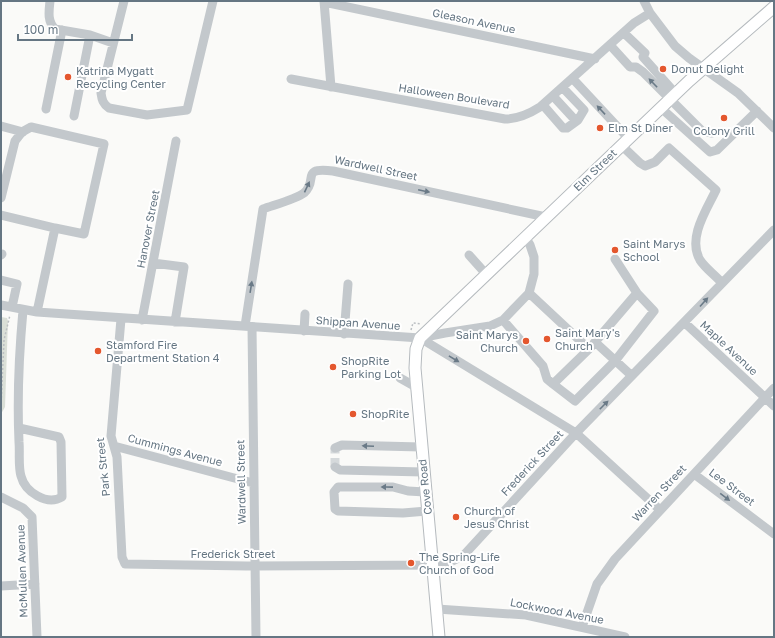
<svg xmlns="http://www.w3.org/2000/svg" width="775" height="638" viewBox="0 0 775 638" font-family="'Golos Text',sans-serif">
  <rect width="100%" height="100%" fill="#fafaf8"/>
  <path fill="#dadfd7" d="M 1,317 L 7,318 L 8,321 L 5,407 L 1,414 Z"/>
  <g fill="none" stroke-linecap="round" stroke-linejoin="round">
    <path stroke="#d5d9db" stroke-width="9" stroke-dasharray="9 4.5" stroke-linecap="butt" d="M 335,467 L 335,448"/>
    <defs>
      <path id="major" d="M 439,637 L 415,368 L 416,349 L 420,338 L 689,81 L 774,7"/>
    </defs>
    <use href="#major" stroke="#b5babe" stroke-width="13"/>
    <path stroke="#bbbfc2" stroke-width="1.5" stroke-dasharray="2 2" stroke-linecap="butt" d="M 411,330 L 413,323 L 421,324
      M 1,406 L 4,340 L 10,315"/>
    <path stroke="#c3c8cc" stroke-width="9" d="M 50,1 C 49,11 47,21 55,29 L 90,35 L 113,43
      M 124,1 L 101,93 C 102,100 103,104 109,108 L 147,115 L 187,110 L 213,1
      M 324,1 L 331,87
      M 644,1 L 650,13 L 675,46 L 689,58 L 738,93 L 774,128
      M 324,2 L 595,59
      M 624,33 L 645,53 L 643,57 L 676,94
      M 610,45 L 630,67 L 636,67 L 643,72 L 702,131 L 712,133
      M 291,79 L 505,119 C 518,119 529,114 540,107 L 634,23 L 650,13
      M 573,79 L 628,138
      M 553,96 L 576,121
      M 543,105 L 563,128 L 567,128 L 578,120 L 584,110 L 563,88
      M 661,108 L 710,152 L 717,150 L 757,111
      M 46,109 L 62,30
      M 74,116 L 90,35
      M 1,126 L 23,132
      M 621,145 L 640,163 L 645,166 L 655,162 L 669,148 L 716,190 C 707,209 687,238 700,260 C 705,268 715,275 721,282
      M 1,198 L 15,141 L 22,132 L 31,127 L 104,144 L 84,234 L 55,228
      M 1,215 L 55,228 L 37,312
      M 1,255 L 2,254
      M 469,255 L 486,274
      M 153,263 L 184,267 L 175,322
      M 1,280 L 17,284 L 12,307
      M 529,293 L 589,349 L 637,293 L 615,259
      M 1,305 L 37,312 L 420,338 L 576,433 L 659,509
      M 121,319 L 111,436 L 117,457 L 122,557 L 125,564 L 247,566 L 444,565 L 463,556 L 576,433 L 774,230
      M 142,320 L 176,141
      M 503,320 L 543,366 L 547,379 L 553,384
      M 685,323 L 774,406
      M 245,326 L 263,209 C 274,205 296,199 304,193 C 319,180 299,167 333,171 L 546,217
      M 252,327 L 256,637
      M 304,331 L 305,314
      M 344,334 L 348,284
      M 420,338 L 445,333 L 490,326 L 503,320 L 529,293 L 534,274 L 534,257 L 530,245 L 525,237
      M 595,342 L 632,376
      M 589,349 L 553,384 L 575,401 L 615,361 L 654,311 L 637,293
      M 400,378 L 416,387
      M 19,428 L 59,437 L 61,442 L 62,497 C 47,506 25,492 21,476 C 18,466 20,452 19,442 C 17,398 19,354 23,310
      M 114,446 L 253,483
      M 335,448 L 342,445 L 421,447
      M 335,467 L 340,470 L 423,472
      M 694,474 L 774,534
      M 425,492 L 408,491 L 393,487 L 338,487 L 334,492 L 335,509 L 338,511 L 403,513 L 427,511
      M 1,497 L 23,508 L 32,517 L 37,637
      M 1,586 L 35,584
      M 437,609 L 526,615 L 625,637
      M 582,627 L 597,584 L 615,559 L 774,388"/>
    <use href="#major" stroke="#fff" stroke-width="11"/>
  </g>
  <defs><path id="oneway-solid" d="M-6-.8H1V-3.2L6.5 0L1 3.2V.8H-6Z"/></defs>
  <g fill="#6a7a87">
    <use href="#oneway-solid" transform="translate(653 83) rotate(-134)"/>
    <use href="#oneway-solid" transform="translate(601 110) rotate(-133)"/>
    <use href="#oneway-solid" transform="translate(307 187) rotate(-65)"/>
    <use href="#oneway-solid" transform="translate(424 191) rotate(12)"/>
    <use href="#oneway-solid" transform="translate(251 287) rotate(-81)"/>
    <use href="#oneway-solid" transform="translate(704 302) rotate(-48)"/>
    <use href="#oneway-solid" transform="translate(454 359) rotate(31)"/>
    <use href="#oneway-solid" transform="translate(604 405) rotate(-45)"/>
    <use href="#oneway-solid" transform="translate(368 446) rotate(-178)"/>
    <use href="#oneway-solid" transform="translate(387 487) rotate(-179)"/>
    <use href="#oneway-solid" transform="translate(725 497) rotate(37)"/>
  </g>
  <g fill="#e4572e" stroke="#fff" stroke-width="1.5">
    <circle cx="663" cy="69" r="4"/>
    <circle cx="68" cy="77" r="4"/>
    <circle cx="724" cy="118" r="4"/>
    <circle cx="600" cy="128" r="4"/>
    <circle cx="615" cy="250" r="4"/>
    <circle cx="547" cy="339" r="4"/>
    <circle cx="526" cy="341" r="4"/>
    <circle cx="98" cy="351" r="4"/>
    <circle cx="333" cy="367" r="4"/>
    <circle cx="353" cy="414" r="4"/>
    <circle cx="456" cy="517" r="4"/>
    <circle cx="411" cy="563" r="4"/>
  </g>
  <g text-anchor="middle" stroke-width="4" stroke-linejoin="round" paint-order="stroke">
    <g font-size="11" fill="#657683" stroke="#fff">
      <text transform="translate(474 21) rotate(12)" y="4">Gleason Avenue</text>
      <text transform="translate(454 96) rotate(9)" y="4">Halloween Boulevard</text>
      <text transform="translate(376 168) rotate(12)" y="4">Wardwell Street</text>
      <text transform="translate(595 170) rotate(-44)" y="4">Elm Street</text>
      <text transform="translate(148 229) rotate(-79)" y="4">Hanover Street</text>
      <text transform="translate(358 323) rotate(4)" y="4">Shippan Avenue</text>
      <text transform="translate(729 348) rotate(43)" y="4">Maple Avenue</text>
      <text transform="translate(175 450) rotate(15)" y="4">Cummings Avenue</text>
      <text transform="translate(532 463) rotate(-47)" y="4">Frederick Street</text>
      <text transform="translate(103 467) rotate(-96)" y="4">Park Street</text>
      <text transform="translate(241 482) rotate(-91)" y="4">Wardwell Street</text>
      <text transform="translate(425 487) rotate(-96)" y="4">Cove Road</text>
      <text transform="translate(732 487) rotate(37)" y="4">Lee Street</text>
      <text transform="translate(659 493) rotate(-47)" y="4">Warren Street</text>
      <text x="233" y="558">Frederick Street</text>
      <text transform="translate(22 571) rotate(-92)" y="4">McMullen Avenue</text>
      <text transform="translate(557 611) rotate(11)" y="4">Lockwood Avenue</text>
    </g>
    <g font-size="11" fill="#657683" stroke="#fff" text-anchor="start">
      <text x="671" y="73">Donut Delight</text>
      <text x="76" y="75">Katrina Mygatt<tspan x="76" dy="13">Recycling Center</tspan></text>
      <text x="608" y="132">Elm St Diner</text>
      <text x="724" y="135" text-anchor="middle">Colony Grill</text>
      <text x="623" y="248">Saint Marys<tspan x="623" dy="13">School</tspan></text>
      <text x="555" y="337">Saint Mary's<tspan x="555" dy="13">Church</tspan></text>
      <text x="518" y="339" text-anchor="end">Saint Marys<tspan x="518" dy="13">Church</tspan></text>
      <text x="106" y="349">Stamford Fire<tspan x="106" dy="13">Department Station 4</tspan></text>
      <text x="341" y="365">ShopRite<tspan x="341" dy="13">Parking Lot</tspan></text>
      <text x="361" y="418">ShopRite</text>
      <text x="464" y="515">Church of<tspan x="464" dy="13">Jesus Christ</tspan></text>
      <text x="419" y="561">The Spring-Life<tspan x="419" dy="13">Church of God</tspan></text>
    </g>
  </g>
  <rect width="775" height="638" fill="none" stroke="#657683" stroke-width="4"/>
  <path d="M18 34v6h114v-6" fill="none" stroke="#657683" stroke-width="2"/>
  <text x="24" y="34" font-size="12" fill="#657683" stroke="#ffffff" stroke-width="3" paint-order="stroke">100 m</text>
</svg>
